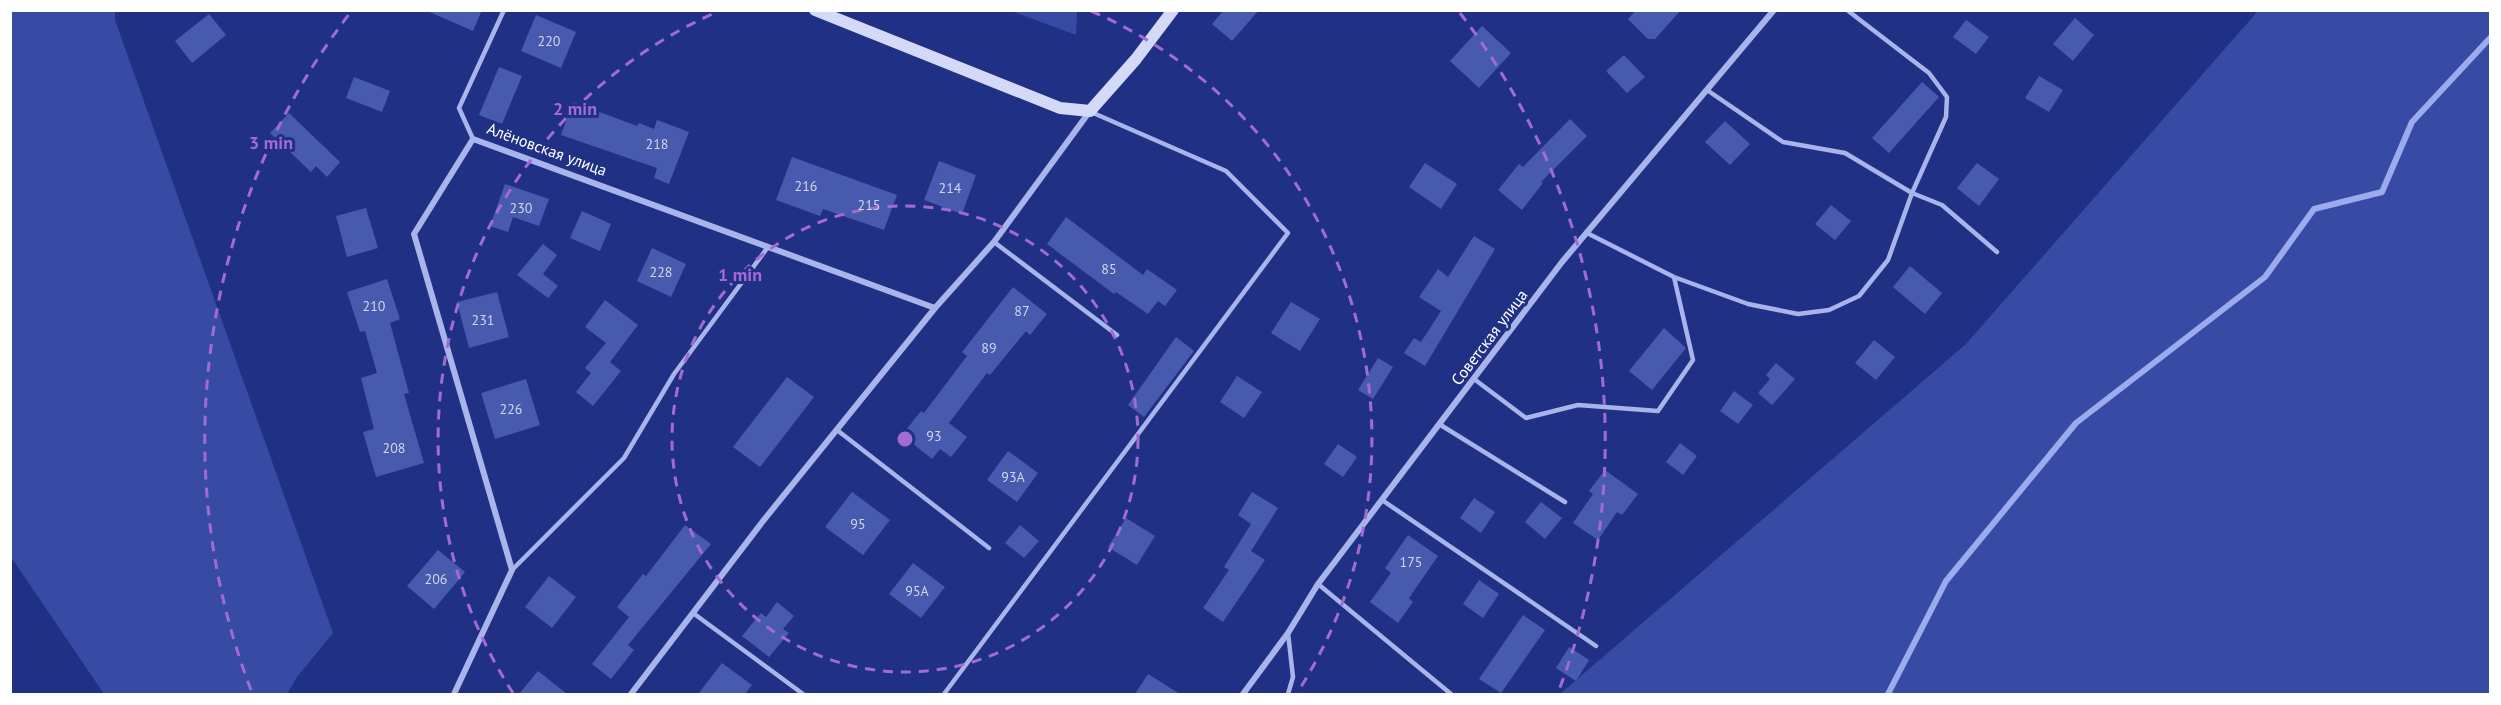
<svg xmlns="http://www.w3.org/2000/svg" width="2501" height="705" viewBox="0 0 2501 705" font-family="'PT Sans',sans-serif">
  <rect width="100%" height="100%" fill="#203185"/>
  <path fill="#374aa4" d="M 10,11 L 115,11 L 115,20 L 333,633 L 297,677 L 287,694 L 104,694 L 11,557 Z
    M 1011,11 L 1077,11 L 1076,35 Z
    M 2258,11 L 2490,11 L 2490,694 L 1560,694 L 1966,344 Z"/>
  <g fill="none" stroke-linecap="round" stroke-linejoin="round">
    <path stroke="#9cabeb" stroke-width="6" d="M 1888,694 L 1946,581 L 2076,423 L 2265,277 L 2314,209 L 2382,192 L 2412,122 L 2490,38"/>
  </g>
  <path fill="#485aae" d="M 425,10 L 482,10 L 473,31 Z
    M 1224,10 L 1259,10 L 1232,41 L 1212,24 Z
    M 1636,10 L 1681,10 L 1655,39 L 1648,39 L 1628,19 Z
    M 209,14 L 226,35 L 192,63 L 175,41 Z
    M 536,15 L 576,32 L 561,68 L 521,51 Z
    M 2075,18 L 2094,35 L 2073,61 L 2053,44 Z
    M 1966,20 L 1989,37 L 1976,54 L 1953,37 Z
    M 1482,26 L 1511,53 L 1479,88 L 1450,61 Z
    M 1624,55 L 1645,77 L 1627,93 L 1606,71 Z
    M 499,67 L 522,76 L 502,124 L 479,115 Z
    M 2039,76 L 2063,90 L 2049,112 L 2025,98 Z
    M 354,77 L 390,91 L 382,112 L 346,98 Z
    M 1922,82 L 1939,97 L 1889,153 L 1872,138 Z
    M 573,102 L 637,126 L 639,123 L 654,129 L 657,120 L 689,132 L 669,184 L 654,178 L 657,168 L 561,135 Z
    M 289,113 L 340,162 L 327,177 L 316,166 L 311,172 L 270,133 Z
    M 1570,119 L 1587,136 L 1541,182 L 1543,183 L 1522,210 L 1498,190 L 1519,164 L 1523,167 Z
    M 1725,121 L 1750,144 L 1730,165 L 1705,142 Z
    M 792,157 L 897,195 L 884,230 L 823,209 L 820,216 L 776,200 Z
    M 939,161 L 976,175 L 962,214 L 924,200 Z
    M 1425,163 L 1457,184 L 1441,209 L 1409,187 Z
    M 1977,163 L 1999,179 L 1979,206 L 1957,188 Z
    M 505,184 L 549,199 L 539,226 L 513,217 L 508,232 L 490,226 Z
    M 1831,205 L 1851,221 L 1835,240 L 1815,224 Z
    M 366,208 L 378,248 L 347,257 L 336,216 Z
    M 582,211 L 611,224 L 600,251 L 570,238 Z
    M 1066,217 L 1143,275 L 1147,269 L 1177,290 L 1165,306 L 1158,301 L 1148,314 L 1116,292 L 1114,294 L 1047,244 Z
    M 1474,236 L 1495,249 L 1425,366 L 1404,353 L 1414,338 L 1421,342 L 1441,311 L 1419,297 L 1438,269 L 1448,277 Z
    M 543,244 L 557,255 L 543,274 L 558,286 L 548,298 L 517,275 Z
    M 652,248 L 686,264 L 671,297 L 637,281 Z
    M 1910,266 L 1942,293 L 1925,314 L 1893,287 Z
    M 387,279 L 400,319 L 390,323 L 409,393 L 404,394 L 424,463 L 376,477 L 363,432 L 374,429 L 361,378 L 377,373 L 365,331 L 360,332 L 347,292 Z
    M 1013,287 L 1047,314 L 1030,335 L 1026,331 L 990,375 L 987,373 L 949,423 L 967,437 L 951,457 L 940,449 L 932,459 L 902,435 L 921,411 L 924,413 L 967,356 L 962,352 Z
    M 497,292 L 509,337 L 469,348 L 457,302 Z
    M 605,300 L 638,325 L 610,362 L 621,371 L 593,406 L 576,392 L 591,373 L 585,368 L 606,343 L 585,327 Z
    M 1291,302 L 1320,319 L 1300,351 L 1271,333 Z
    M 1664,328 L 1686,348 L 1652,390 L 1629,371 Z
    M 1176,337 L 1194,351 L 1144,417 L 1128,405 Z
    M 1874,340 L 1895,357 L 1876,380 L 1855,363 Z
    M 1378,358 L 1393,367 L 1373,399 L 1358,390 Z
    M 1776,363 L 1795,379 L 1772,405 L 1758,393 L 1770,379 L 1766,375 Z
    M 1237,376 L 1262,392 L 1244,418 L 1220,402 Z
    M 787,377 L 814,397 L 760,467 L 733,447 Z
    M 526,379 L 540,425 L 495,439 L 481,393 Z
    M 1734,391 L 1753,405 L 1738,424 L 1720,411 Z
    M 1680,443 L 1697,456 L 1683,475 L 1666,462 Z
    M 1338,444 L 1357,457 L 1343,477 L 1324,464 Z
    M 1008,451 L 1038,473 L 1017,502 L 987,480 Z
    M 1605,470 L 1638,494 L 1622,515 L 1617,512 L 1598,540 L 1573,523 L 1593,494 L 1589,491 Z
    M 852,492 L 890,520 L 863,555 L 825,527 Z
    M 1252,492 L 1278,508 L 1251,551 L 1265,560 L 1223,622 L 1203,608 L 1229,570 L 1224,567 L 1251,524 L 1238,515 Z
    M 1474,498 L 1495,512 L 1481,533 L 1460,518 Z
    M 1541,502 L 1562,518 L 1545,539 L 1525,522 Z
    M 1126,518 L 1155,536 L 1137,565 L 1108,547 Z
    M 685,525 L 711,544 L 628,645 L 634,650 L 611,679 L 592,664 L 629,617 L 617,607 L 643,574 L 646,576 Z
    M 1020,525 L 1039,541 L 1024,558 L 1005,543 Z
    M 1408,535 L 1438,556 L 1409,598 L 1413,602 L 1398,623 L 1370,602 L 1391,573 L 1385,568 Z
    M 438,550 L 465,572 L 434,609 L 407,586 Z
    M 913,563 L 945,587 L 921,618 L 889,594 Z
    M 549,576 L 576,597 L 552,628 L 525,607 Z
    M 1479,580 L 1499,594 L 1483,618 L 1463,604 Z
    M 777,602 L 794,616 L 783,629 L 789,633 L 769,657 L 742,636 L 761,613 L 766,617 Z
    M 1523,615 L 1545,630 L 1501,693 L 1479,679 Z
    M 1569,647 L 1589,660 L 1576,681 L 1556,668 Z
    M 722,663 L 752,685 L 745,694 L 698,694 Z
    M 538,671 L 567,694 L 519,694 Z
    M 1148,674 L 1180,694 L 1135,694 Z"/>
  <g fill="none" stroke-linecap="round" stroke-linejoin="round">
    <path stroke="#a8b4ea" stroke-width="4.5" d="M 1847,10 L 1929,73 L 1947,97 L 1946,117 L 1912,193 L 1942,205 L 1997,252
      M 473,139 L 459,108 L 504,10
      M 1587,233 L 1674,277 L 1748,304 L 1798,314 L 1829,310 L 1859,296 L 1888,260 L 1912,193 L 1845,153 L 1783,142 L 1707,90
      M 994,242 L 1117,335
      M 1474,379 L 1526,418 L 1578,405 L 1658,411 L 1693,360 L 1674,277
      M 1439,424 L 1565,502
      M 837,430 L 989,548
      M 1382,500 L 1596,646
      M 512,570 L 624,458 L 674,374 L 768,247
      M 1318,584 L 1451,694
      M 693,613 L 803,694
      M 1288,633 L 1293,677 L 1288,694
      M 944,694 L 1288,233 L 1226,171 L 1091,112"/>
    <path stroke="#a8b4ea" stroke-width="6" d="M 454,694 L 512,570 L 414,234 L 473,139 L 935,308
      M 631,694 L 763,521 L 935,308 L 994,242 L 1090,111
      M 1243,694 L 1288,633 L 1318,584 L 1562,262 L 1774,10"/>
    <path stroke="#d3d9f7" stroke-width="12" d="M 815,10 L 1060,108 L 1090,111 L 1136,59 L 1173,10"/>
  </g>
  <g fill="none" stroke="#a36bd2" stroke-width="3" stroke-dasharray="10 8">
    <circle cx="905" cy="439" r="233"/>
    <path d="M513 693A467 467 0 0 1 719 11M1091 11A467 467 0 0 1 1297 693"/>
    <path d="M251 690A700 700 0 0 1 350 13M1460 13A700 700 0 0 1 1559 690"/>
  </g>
  <g text-anchor="middle" stroke-width="6" stroke-linejoin="round" paint-order="stroke">
    <g font-size="14" fill="#d1d6eb">
      <text x="549" y="46">220</text>
      <text x="657" y="149">218</text>
      <text x="806" y="191">216</text>
      <text x="950" y="193">214</text>
      <text x="869" y="210">215</text>
      <text x="521" y="213">230</text>
      <text x="1109" y="274">85</text>
      <text x="661" y="277">228</text>
      <text x="374" y="311">210</text>
      <text x="1022" y="316">87</text>
      <text x="483" y="325">231</text>
      <text x="989" y="353">89</text>
      <text x="511" y="414">226</text>
      <text x="934" y="441">93</text>
      <text x="394" y="453">208</text>
      <text x="1013" y="482">93А</text>
      <text x="858" y="529">95</text>
      <text x="1411" y="567">175</text>
      <text x="436" y="584">206</text>
      <text x="917" y="596">95А</text>
    </g>
    <g font-size="16" fill="#fff" stroke="#203185">
      <text transform="translate(547 149) rotate(20)" y="6">Алёновская улица</text>
      <text transform="translate(1489 337) rotate(-53)" y="6">Советская улица</text>
    </g>
  </g>
  <circle cx="905" cy="439" r="9" fill="#a36bd2" stroke="#203185" stroke-width="3"/>
  <g font-size="18" text-anchor="middle" font-weight="bold" fill="#a36bd2" stroke="#203185" stroke-width="6" stroke-linejoin="round" paint-order="stroke">
    <text x="575" y="115">2 min</text>
    <text x="271" y="149">3 min</text>
    <text x="740" y="281">1 min</text>
  </g>
  <rect width="2501" height="705" fill="none" stroke="#ffffff" stroke-width="24"/>
</svg>
